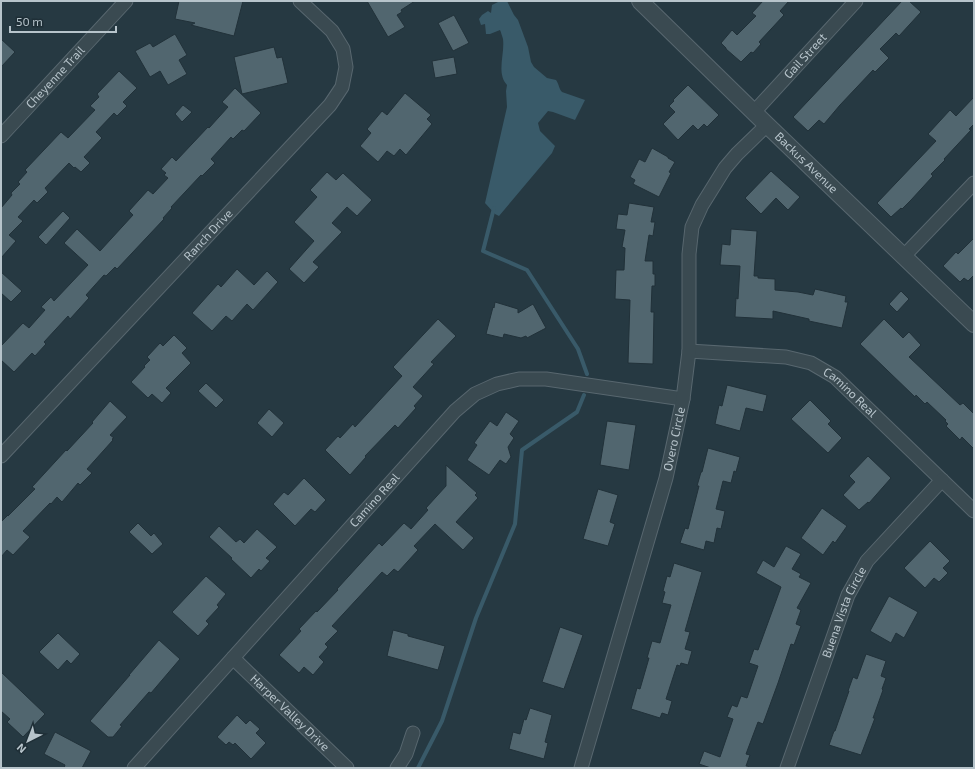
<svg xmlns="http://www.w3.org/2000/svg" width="975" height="769" viewBox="0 0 975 769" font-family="'Exo 2',sans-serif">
  <rect width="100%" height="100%" fill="#263942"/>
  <path fill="#395a69" d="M 500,1 L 507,1 L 514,15 L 518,20 L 528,47 L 531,62 L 534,67 L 547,78 L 556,80 C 559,84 559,89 562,92 L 585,100 L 575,120 L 553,112 L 548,111 L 538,123 L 540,131 L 555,146 L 552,153 L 499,216 L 495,214 L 485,203 L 507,107 L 506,91 L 507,85 C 496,73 505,54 503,39 C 502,36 501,32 500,30 L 490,34 L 486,34 L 485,24 L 481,25 L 479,19 L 482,15 L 488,11 L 491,13 L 492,5 Z"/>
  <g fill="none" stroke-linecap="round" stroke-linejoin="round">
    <path stroke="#395a69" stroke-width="4" d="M 494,208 L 483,251 L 527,270 L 578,349 L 587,374
      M 418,768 L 442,721 L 476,618 L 515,524 L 522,450 L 577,412 L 584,395"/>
  </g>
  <path fill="#51666f" stroke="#213139" d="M 179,1 L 243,1 L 234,36 L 191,25 L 195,23 L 175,19 Z
    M 367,1 L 415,1 L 401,10 L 402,12 L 397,15 L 405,27 L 388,37 Z
    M 763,1 L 789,1 L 780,11 L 784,15 L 759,42 L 761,44 L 753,53 L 751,52 L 741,62 L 726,49 L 726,48 L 721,43 L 732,30 L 737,35 L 756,16 L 752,13 Z
    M 902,1 L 909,1 L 921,12 L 899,36 L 896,33 L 880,49 L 889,58 L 875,72 L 873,70 L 840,105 L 824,124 L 819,120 L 808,131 L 793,117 Z
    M 454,15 L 469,43 L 453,51 L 438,23 Z
    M 175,34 L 187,55 L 179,60 L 187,74 L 168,85 L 160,71 L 150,77 L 135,51 L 150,43 L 153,47 Z
    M 1,39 L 15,52 L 1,67 Z
    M 274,47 L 277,58 L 282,57 L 288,83 L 242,94 L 234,57 Z
    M 454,57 L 457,74 L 435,78 L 432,61 Z
    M 119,71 L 137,88 L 123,102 L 127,106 L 117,116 L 114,113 L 96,132 L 102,138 L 84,157 L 90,163 L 81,172 L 75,167 L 74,168 L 69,163 L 45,188 L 48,192 L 37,203 L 34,200 L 18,217 L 23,221 L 9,235 L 16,241 L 1,258 L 1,208 L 12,195 L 11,193 L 20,184 L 18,182 L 27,172 L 25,170 L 61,132 L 68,138 L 95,110 L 90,106 L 99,97 L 97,94 Z
    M 688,85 L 719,115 L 707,127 L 704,124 L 698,130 L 693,125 L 678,140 L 663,124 L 675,112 L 669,106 L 674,101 L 673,100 Z
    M 235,88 L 261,113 L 244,131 L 242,130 L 233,139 L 231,137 L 211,159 L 215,163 L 202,176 L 201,175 L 171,207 L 172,208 L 163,218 L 164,219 L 117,269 L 115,267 L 106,276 L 104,275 L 86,295 L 89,298 L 70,319 L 68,316 L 44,342 L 46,344 L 35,356 L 32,353 L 14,372 L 1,360 L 1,346 L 23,323 L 29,328 L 45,310 L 41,307 L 51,297 L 54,301 L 88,265 L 64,243 L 77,229 L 100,251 L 133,215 L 129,211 L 148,190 L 153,194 L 168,178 L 164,175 L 166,173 L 161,169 L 172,157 L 176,161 L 208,127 L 209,128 L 228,107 L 222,102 Z
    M 405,93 L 431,115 L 427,119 L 432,124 L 406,155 L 400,149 L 394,156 L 387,151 L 378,162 L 360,146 L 371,133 L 367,129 L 382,111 L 387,115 Z
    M 974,97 L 974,124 L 969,129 L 971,130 L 944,159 L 945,160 L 931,174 L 933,176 L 911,200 L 902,209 L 901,208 L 891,217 L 877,203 L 936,141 L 928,134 L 950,110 L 956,116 Z
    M 183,105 L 192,112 L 182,122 L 175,114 Z
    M 652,148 L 668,157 L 668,158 L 675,162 L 669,172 L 671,173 L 659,197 L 633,184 L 635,180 L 630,177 L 639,159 L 645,162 Z
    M 771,171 L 800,197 L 788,210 L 776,198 L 761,214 L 745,198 Z
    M 327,172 L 336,180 L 343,173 L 372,200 L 357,216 L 347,207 L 332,223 L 342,232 L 313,262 L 319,267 L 304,283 L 289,269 L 314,241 L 294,222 L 317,197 L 310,190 Z
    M 629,203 L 654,207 L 651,222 L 655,222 L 653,236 L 649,235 L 645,261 L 653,261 L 653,274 L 655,274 L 655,286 L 652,286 L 651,312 L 654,312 L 653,364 L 628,363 L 630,300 L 615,299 L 616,270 L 624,270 L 625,248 L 622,247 L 625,230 L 616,229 L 618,214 L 627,215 Z
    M 63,211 L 70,218 L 46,245 L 38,237 Z
    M 731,229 L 757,231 L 754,276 L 758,276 L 758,278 L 775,279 L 775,290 L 798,292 L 813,295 L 815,289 L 846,296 L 845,302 L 848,302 L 842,328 L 809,321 L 809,319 L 773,311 L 773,319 L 735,317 L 736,298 L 738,299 L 740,266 L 720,265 L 722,244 L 730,245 Z
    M 974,238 L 974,275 L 968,281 L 964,278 L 960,282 L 943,266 L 956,252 L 958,254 Z
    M 237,269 L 254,285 L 267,271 L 278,282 L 253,310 L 247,304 L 232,321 L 226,316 L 212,331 L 192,313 L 218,284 L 221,287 Z
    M 1,272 L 22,291 L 11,302 L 1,293 Z
    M 901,291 L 909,299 L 897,312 L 889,304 Z
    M 495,302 L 518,309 L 518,313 L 533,304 L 546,328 L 527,338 L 526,336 L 521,338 L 504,334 L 503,338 L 486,334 L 493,307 L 494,308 Z
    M 438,319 L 456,336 L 431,362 L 434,364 L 413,387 L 423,396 L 414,406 L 416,408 L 398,428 L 395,425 L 365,456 L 366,457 L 350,475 L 325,450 L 338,436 L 340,438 L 353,424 L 355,427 L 402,376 L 393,367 Z
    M 884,319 L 903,338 L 909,332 L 921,345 L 909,357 L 960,405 L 963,403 L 974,414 L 974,449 L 962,437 L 960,440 L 946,426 L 948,424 L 945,421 L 946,420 L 927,402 L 925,404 L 916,395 L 915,397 L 860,344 Z
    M 174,335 L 187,348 L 182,353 L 191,363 L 166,388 L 171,393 L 162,403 L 152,394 L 148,398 L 131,382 L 145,367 L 144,366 L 150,360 L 147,357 L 160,343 L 163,346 Z
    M 206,383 L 224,400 L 216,408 L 198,391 Z
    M 727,385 L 767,395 L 763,412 L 746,408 L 740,431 L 715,424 L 719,405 L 722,406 Z
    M 810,400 L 831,421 L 828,424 L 842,438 L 828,453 L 791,419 Z
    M 110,401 L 127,417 L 110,435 L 114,438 L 112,439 L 113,440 L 87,469 L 92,473 L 80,485 L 78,483 L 62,502 L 57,497 L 51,504 L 50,503 L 23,531 L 30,537 L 13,555 L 7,550 L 1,557 L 1,522 L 8,515 L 8,516 L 35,489 L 32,487 L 66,450 L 67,451 L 93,423 L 92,422 Z
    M 269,409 L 284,423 L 272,437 L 257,423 Z
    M 506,412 L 519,421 L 510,434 L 514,438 L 508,447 L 511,457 L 506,464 L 500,460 L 489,475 L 467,460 L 477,445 L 474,443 L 490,421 L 497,426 Z
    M 607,421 L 636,425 L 629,470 L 600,465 Z
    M 708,448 L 740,457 L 736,472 L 734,471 L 731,483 L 723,481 L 716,509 L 725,511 L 721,529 L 717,528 L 714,543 L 706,541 L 704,550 L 680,543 L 685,528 L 688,529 L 699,486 L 697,486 L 701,472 L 702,472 Z
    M 868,456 L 891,478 L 869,503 L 868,502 L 859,510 L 843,495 L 855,482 L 849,476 Z
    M 446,465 L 477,493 L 475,495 L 478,498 L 456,522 L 474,538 L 463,550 L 435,524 L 414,546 L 418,550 L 398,572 L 394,569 L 387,576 L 382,572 L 332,626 L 338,631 L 325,644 L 328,647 L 319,657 L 324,662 L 313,675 L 304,667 L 299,673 L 279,655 L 301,631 L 299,629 L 316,611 L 317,612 L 338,590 L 337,589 L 379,543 L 382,546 L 404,523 L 411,529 L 428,510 L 426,508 L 446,486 Z
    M 304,478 L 326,500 L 315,512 L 311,509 L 295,526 L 273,504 L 284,492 L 288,495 Z
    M 598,489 L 618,495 L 610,522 L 615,524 L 608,546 L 583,539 Z
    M 822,508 L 847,526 L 835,543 L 833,541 L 823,555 L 801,538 Z
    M 138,523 L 151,536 L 154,533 L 163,544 L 152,554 L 129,532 Z
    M 219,526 L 236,542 L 240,539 L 244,543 L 257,529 L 277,547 L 266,558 L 270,561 L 261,571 L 259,569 L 251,578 L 231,559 L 232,558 L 209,537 Z
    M 930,541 L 950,561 L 943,568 L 948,573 L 939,582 L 934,578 L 925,588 L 904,568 Z
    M 786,546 L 801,554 L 792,569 L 801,574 L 799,577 L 811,583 L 797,608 L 801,610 L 796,624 L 801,626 L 794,645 L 791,644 L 778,683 L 763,724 L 758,722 L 746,754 L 750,755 L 746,766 L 748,766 L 748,768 L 711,768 L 699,764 L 704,751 L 720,757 L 733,719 L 727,717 L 732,705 L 737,707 L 741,696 L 747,698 L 758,666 L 749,663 L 754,649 L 758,650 L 781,587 L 756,573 L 763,560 L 774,567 Z
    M 674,563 L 702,572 L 685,631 L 690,632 L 685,649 L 692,651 L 688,665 L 681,663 L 680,666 L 677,665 L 666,699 L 672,701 L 668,715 L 662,713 L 660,718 L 631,709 L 637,688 L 640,689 L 649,658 L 647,658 L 652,641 L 660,643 L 671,605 L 662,603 L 665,592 L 663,591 L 667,576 L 670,577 Z
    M 206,576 L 226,594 L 217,605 L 219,607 L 206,621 L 209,624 L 198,636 L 172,612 Z
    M 889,596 L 918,612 L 904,638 L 896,633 L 891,643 L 870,631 Z
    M 560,627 L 583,635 L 564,689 L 542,682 Z
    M 393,630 L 408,634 L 408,636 L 445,646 L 438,670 L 387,656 Z
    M 58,633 L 80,654 L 71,664 L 67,660 L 58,670 L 39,652 Z
    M 159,640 L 180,659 L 151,693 L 149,692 L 120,725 L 122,726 L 113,737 L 108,737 L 90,721 L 130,675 L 129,675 Z
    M 866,654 L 886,661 L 881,676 L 886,678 L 882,689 L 883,690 L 873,718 L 875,718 L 861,755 L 829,745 L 834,731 L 835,731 L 849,691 L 848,691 L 853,677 L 857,679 Z
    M 1,672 L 45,714 L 23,737 L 7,722 L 10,719 L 1,711 Z
    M 530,708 L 552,715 L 545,742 L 548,743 L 544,759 L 509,749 L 513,732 L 520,734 L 524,719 L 526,720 Z
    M 237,715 L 246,724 L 250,720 L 260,729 L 256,733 L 266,743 L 251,759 L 235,743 L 233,745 L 229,742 L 226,745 L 217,737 Z
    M 55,732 L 91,751 L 82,768 L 64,768 L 65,765 L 44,754 Z"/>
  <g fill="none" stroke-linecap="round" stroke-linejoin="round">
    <defs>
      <g id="minor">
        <path id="s1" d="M 754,112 L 856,1"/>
        <path id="s2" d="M 1,136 L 126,1"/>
        <path d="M 904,256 L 974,183"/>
        <path id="s3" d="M 689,351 L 786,357 L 811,363 L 835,377 L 974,511"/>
        <path id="s4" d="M 1,456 L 330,105 L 342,87 L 346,67 L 343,49 L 332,31 L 300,1"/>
        <path id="s5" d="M 233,658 L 347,768"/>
        <path id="s6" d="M 134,768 L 455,411 L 475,394 L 497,384 L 519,379 L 546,379 L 683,399"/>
        <path d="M 397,768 L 406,754 L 413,733"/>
        <path id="s7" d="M 581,768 L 666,478 L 683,399 L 689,351 L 689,254 L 692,227 L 702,205 L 725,168 L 737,154 L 767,125"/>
        <path id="s8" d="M 787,768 L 848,595 L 867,561 L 942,480"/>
      </g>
      <g id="tertiary">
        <path id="s9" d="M 640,1 L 767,125 L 974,324"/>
      </g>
    </defs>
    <use href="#minor" stroke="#58676f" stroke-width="15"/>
    <use href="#tertiary" stroke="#58676f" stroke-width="18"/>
    <use href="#minor" stroke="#3a4a51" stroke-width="13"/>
    <use href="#tertiary" stroke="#3a4a51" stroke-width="16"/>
  </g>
  <g text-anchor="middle" stroke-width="3" stroke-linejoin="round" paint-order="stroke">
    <g font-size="12" fill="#b7c4cb" stroke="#1f2f37">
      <text dy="4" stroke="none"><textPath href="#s1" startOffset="76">Gail Street</textPath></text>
      <text dy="4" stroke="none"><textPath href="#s2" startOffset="80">Cheyenne Trail</textPath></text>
      <text dy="4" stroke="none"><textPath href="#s9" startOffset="232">Backus Avenue</textPath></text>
      <text dy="4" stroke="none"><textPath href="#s4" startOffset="303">Ranch Drive</textPath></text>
      <text dy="4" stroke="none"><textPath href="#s3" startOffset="172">Camino Real</textPath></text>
      <text dy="4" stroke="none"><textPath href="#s7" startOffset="342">Overo Circle</textPath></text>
      <text dy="4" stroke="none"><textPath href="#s6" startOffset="360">Camino Real</textPath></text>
      <text dy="4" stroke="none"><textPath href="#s8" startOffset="166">Buena Vista Circle</textPath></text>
      <text dy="4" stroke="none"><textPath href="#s5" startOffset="79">Harper Valley Drive</textPath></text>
    </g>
  </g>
  <rect width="975" height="769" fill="none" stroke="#b7c4cb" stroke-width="4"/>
  <g transform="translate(28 741) rotate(222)" stroke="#1f2f37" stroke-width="3" paint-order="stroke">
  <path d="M0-3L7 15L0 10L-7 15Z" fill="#b7c4cb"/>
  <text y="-6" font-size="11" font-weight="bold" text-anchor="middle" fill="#b7c4cb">N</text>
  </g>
  <path d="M10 26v6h106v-6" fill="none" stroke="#b7c4cb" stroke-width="2"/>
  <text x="16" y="26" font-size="12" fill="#b7c4cb" stroke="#1f2f37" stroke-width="3" paint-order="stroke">50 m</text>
</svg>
